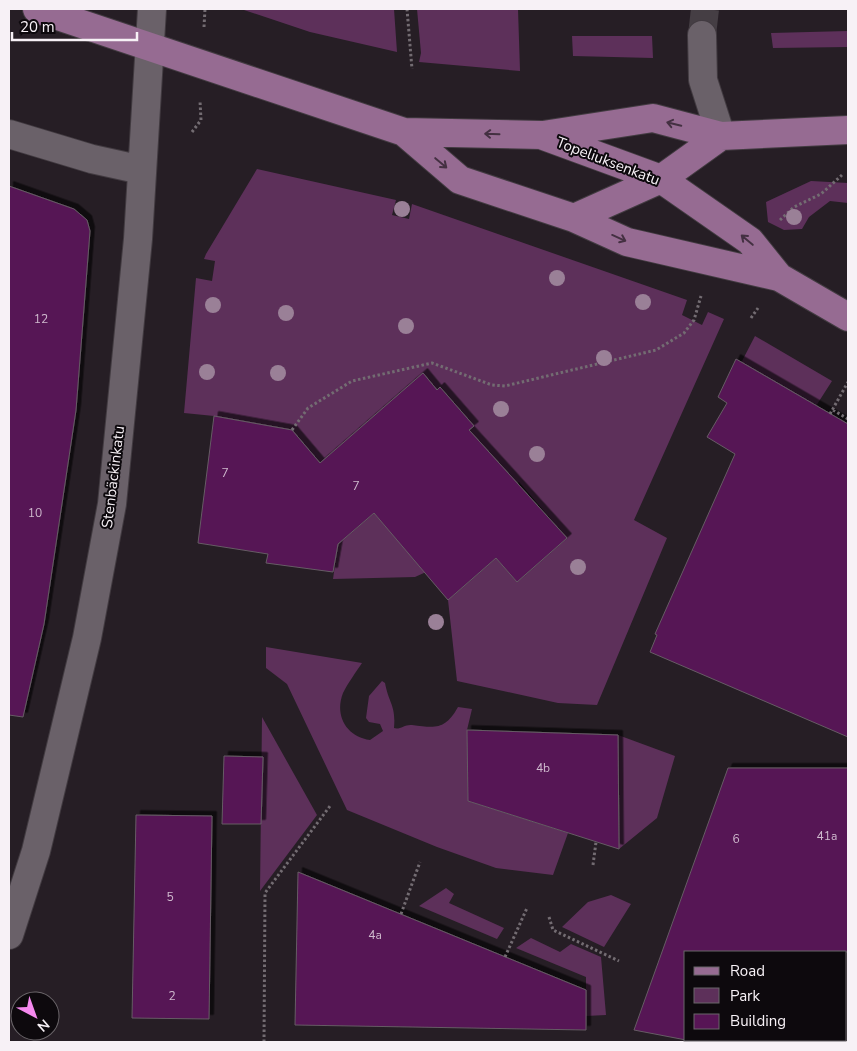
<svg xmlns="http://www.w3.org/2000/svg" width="857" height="1051" viewBox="0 0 857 1051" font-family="'Nunito Sans',sans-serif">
  <defs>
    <filter id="shadow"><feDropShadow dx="4.5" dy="-4.5" stdDeviation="0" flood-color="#0009"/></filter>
  </defs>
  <rect width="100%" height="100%" fill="#261e25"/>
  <path fill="#5d305a" d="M 241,9 L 394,9 L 397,52 L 310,32 Z
    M 417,9 L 518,9 L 520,71 L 419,62 L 421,53 Z
    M 848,31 L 848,47 L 773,48 L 771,33 Z
    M 572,36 L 652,36 L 653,58 L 573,56 Z
    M 257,169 L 396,200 L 392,215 L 409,219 L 412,204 L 687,300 L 682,315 L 702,325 L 708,312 L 724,319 L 634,520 L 667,538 L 597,705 L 558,703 L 457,681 L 448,600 L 496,558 L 517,582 L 567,538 L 519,482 L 510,489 L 495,460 L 469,430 L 474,426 L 441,387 L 437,390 L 423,374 L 320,463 L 292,430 L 214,416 L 184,413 L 196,278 L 212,281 L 215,261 L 204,259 L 206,254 Z
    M 811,181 L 848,183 L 848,203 L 830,201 L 809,217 L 802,229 L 784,230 L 768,222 L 766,202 Z
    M 755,336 L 832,381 L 816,406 L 741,363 Z
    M 374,513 L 426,572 L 415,577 L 333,579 L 338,544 Z
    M 266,647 L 362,663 C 356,672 348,683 343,693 C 334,716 347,737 370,740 L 383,731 L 380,724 L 369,722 L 366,718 L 369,696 L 382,681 L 385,683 C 389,704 396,705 394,728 C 400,730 405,724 412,725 C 436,728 445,730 458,707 L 472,709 L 467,730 L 468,801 L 568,833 L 553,875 L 496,868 L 437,847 L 347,810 L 287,684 L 266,668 Z
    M 262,717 L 317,815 L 260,891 Z
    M 618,735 L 675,756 L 657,818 L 619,849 Z
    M 446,888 L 454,894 L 449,903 L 504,928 L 497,939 L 419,906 Z
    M 611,895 L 631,904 L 604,947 L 562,927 L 588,902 Z
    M 531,938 L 560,952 L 571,944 L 601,957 L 606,1015 L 586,1016 L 586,977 L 516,948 Z"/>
  <path fill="#571555" stroke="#665c65" filter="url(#shadow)" d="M 9,186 L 74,209 L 87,220 L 90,231 L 76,410 L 44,624 L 23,717 L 9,715 Z
    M 736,359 L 848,424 L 848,737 L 650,652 L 657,635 L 655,634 L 735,454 L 707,437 L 727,403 L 718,397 Z
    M 423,373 L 437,390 L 440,387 L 474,426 L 469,430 L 567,538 L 517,582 L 496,558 L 448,600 L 374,513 L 338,544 L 333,572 L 266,563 L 268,554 L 198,543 L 214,416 L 292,430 L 320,463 Z
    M 467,730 L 618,735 L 619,849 L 468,801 Z
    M 224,756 L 263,757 L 261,824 L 222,824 Z
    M 728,768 L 848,768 L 848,952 L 686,952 L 686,1040 L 634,1030 Z
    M 136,815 L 212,816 L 209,1019 L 132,1018 Z
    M 298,872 L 586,990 L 586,1030 L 295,1025 Z"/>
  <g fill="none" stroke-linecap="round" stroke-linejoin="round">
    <path stroke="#453e44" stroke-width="28" stroke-dasharray="28 14" stroke-linecap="butt" d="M 702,35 L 705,9"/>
    <defs>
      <path id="minor" d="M 702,35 L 703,80 L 721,136
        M 9,134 L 92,159 L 142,170
        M 9,935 L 36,851 L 87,638 L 112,504 L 138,239 L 152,9"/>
      <path id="major" d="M 37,9 L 404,132 L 541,135 L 661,179 L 750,241 L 779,277
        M 404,132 L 460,180 L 574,218 L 627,242 L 779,277 L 848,317
        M 543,135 L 653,118 L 721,136 L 848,130
        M 574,218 L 661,179 L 721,136"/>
    </defs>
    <use href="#minor" stroke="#423b41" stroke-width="30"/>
    <use href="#major" stroke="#423b41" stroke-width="30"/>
    <path stroke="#736c72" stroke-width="3" stroke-dasharray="2.5 2.5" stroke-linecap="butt" d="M 407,9 L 412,69
      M 204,27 L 205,9
      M 192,132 L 201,120 L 200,101
      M 780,220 L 794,207 L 821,194 L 842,175
      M 751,318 L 758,308
      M 833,410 L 848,419
      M 830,414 L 848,382
      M 292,430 L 308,408 L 352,381 L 432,363 L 492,385 L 505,386 L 656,350 L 684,333 L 694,320 L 701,296
      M 593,865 L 596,842
      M 401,914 L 420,862
      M 549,917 L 553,930 L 619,961
      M 505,957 L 527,908
      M 264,1042 L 265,893 L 330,806"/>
    <use href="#minor" stroke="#6a6169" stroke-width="28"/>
    <use href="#major" stroke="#966b92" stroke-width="28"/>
  </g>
  <g fill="#9a8097">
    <circle cx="402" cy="209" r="8"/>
    <circle cx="794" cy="217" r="8"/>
    <circle cx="557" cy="278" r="8"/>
    <circle cx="643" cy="302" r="8"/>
    <circle cx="213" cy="305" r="8"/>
    <circle cx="286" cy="313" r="8"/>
    <circle cx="406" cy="326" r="8"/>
    <circle cx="604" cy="358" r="8"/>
    <circle cx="207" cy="372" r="8"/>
    <circle cx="278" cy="373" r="8"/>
    <circle cx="501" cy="409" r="8"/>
    <circle cx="537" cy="454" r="8"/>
    <circle cx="578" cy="567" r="8"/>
    <circle cx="436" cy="622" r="8"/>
  </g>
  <defs><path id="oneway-shaft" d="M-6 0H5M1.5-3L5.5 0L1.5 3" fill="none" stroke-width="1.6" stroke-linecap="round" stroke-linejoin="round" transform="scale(1.25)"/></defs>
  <g stroke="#443042">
    <use href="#oneway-shaft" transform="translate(674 124) rotate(-166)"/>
    <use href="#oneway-shaft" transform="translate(492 134) rotate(-178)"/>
    <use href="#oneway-shaft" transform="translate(441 163) rotate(40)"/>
    <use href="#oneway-shaft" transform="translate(619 238) rotate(24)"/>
    <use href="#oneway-shaft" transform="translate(747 240) rotate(-140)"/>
  </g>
  <g text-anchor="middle" stroke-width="4" stroke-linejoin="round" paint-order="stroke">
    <g font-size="12" fill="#cfbace">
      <text x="41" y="323">12</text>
      <text x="225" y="477">7</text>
      <text x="356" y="490">7</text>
      <text x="35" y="517">10</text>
      <text x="543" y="772">4b</text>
      <text x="827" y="840">41a</text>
      <text x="736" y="843">6</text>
      <text x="170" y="901">5</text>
      <text x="375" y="939">4a</text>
      <text x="172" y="1000">2</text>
    </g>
    <g font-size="15" fill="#f7f1f6" stroke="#0d090d">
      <text transform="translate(608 161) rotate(21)" y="5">Topeliuksenkatu</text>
      <text transform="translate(113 477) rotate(-83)" y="5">Stenbäckinkatu</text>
    </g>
  </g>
  <rect width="857" height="1051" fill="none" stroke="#f7f1f6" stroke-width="20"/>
  <rect x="684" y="951" width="162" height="90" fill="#0d090d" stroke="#6b666a"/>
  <rect x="694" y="967" width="25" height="8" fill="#966b92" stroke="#6b666a"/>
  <text x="730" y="976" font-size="15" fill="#f7f1f6">Road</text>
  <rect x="694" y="988" width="25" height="15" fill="#5d305a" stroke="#6b666a"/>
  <text x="730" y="1001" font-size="15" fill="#f7f1f6">Park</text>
  <rect x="694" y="1014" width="25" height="15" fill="#571555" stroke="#6b666a"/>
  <text x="730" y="1026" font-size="15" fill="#f7f1f6">Building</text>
  <g transform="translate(35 1016) rotate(139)"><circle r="24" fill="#0d090d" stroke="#6b666a"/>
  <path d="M0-4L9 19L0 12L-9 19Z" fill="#f589ee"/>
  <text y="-8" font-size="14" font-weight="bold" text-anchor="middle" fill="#f7f1f6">N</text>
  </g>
  <path d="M12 32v8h125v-8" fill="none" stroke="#f7f1f6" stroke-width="2.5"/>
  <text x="20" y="32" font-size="15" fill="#f7f1f6" stroke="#0d090d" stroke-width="4" paint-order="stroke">20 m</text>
</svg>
